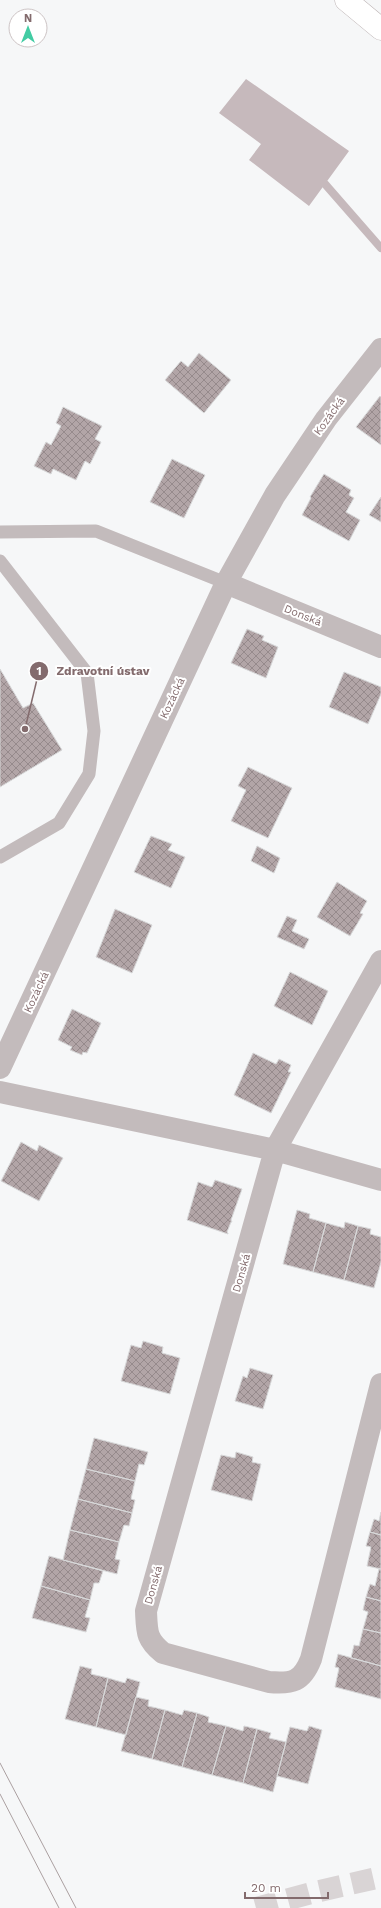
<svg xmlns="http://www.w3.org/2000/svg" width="381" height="1908" viewBox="0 0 381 1908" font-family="'Work Sans',sans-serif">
  <defs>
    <pattern id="building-cross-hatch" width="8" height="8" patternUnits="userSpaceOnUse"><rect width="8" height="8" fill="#b2a5a7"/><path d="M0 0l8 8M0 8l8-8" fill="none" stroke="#968a8c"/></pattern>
  </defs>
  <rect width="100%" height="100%" fill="#f6f7f8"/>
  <path fill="#c6b9bc" d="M 246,79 L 349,151 L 309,206 L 249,160 L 261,144 L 219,113 Z"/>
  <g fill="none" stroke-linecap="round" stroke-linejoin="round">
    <path stroke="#c6b9bc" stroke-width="8" d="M 325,184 L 381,248"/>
  </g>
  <path fill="url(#building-cross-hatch)" stroke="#d8d9da" d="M 199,353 L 231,380 L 204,413 L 165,380 L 181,361 L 188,367 Z
    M 380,396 L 381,397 L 381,445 L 356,427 Z
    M 63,407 L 102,426 L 95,439 L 101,442 L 90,464 L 85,461 L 76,480 L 53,469 L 51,474 L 34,466 L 46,442 L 51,445 L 61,426 L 56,423 Z
    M 172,459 L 205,475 L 184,518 L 150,502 Z
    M 324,474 L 351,490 L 349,495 L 354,498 L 346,512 L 360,520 L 349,541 L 302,515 L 311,498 L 310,497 Z
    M 381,497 L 381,522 L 369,515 Z
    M 247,629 L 264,636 L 262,640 L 278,647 L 266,678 L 231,663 Z
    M 0,669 L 23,708 L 33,703 L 62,750 L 0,787 Z
    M 344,672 L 381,687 L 381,694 L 368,724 L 329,707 Z
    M 248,767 L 292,788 L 268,838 L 231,821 L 246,790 L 238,786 Z
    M 151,836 L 172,844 L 168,850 L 185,857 L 171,888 L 134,872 Z
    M 257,846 L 280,858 L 274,873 L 251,861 Z
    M 337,882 L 367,901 L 360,913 L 363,914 L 350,936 L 317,917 Z
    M 115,909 L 152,925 L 132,973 L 96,957 Z
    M 287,916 L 297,920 L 292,931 L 309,939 L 304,949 L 277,937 Z
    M 290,972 L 328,991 L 312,1025 L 274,1006 Z
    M 72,1009 L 101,1023 L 87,1053 L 83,1052 L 82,1055 L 70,1050 L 72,1047 L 58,1040 Z
    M 253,1053 L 276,1064 L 279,1059 L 291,1065 L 288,1072 L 291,1072 L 271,1113 L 234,1095 Z
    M 21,1142 L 37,1151 L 39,1145 L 63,1158 L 39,1201 L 1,1181 Z
    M 215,1180 L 242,1189 L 231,1220 L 232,1222 L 231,1222 L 227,1232 L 228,1233 L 228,1234 L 187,1220 L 198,1182 L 212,1187 Z
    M 297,1210 L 310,1214 L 309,1218 L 326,1223 L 313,1272 L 283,1264 Z
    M 345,1222 L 358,1226 L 344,1280 L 313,1272 L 326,1223 L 344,1228 Z
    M 358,1226 L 371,1229 L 370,1234 L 381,1237 L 381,1262 L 374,1288 L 344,1280 Z
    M 143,1341 L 163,1347 L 162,1353 L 180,1358 L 170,1394 L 121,1381 L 131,1345 L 141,1348 Z
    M 250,1368 L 273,1375 L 263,1409 L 235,1401 L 243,1376 L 247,1378 Z
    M 94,1438 L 148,1452 L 144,1465 L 139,1464 L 135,1481 L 86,1469 Z
    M 236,1452 L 253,1457 L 252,1462 L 261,1464 L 252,1501 L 211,1490 L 221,1455 L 235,1458 Z
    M 86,1469 L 135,1481 L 131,1499 L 135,1500 L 132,1513 L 78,1499 Z
    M 78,1499 L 132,1513 L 129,1526 L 124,1525 L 119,1542 L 70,1530 Z
    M 381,1512 L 381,1535 L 370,1532 L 374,1519 L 379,1521 Z
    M 70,1530 L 119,1542 L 115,1559 L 120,1560 L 117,1574 L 63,1560 Z
    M 370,1532 L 381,1535 L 381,1569 L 367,1566 L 371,1547 L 366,1546 Z
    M 49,1556 L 103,1571 L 99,1583 L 94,1583 L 90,1600 L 41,1586 Z
    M 379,1569 L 381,1569 L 381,1601 L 366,1597 L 370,1584 L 375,1586 Z
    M 41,1586 L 90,1600 L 85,1617 L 90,1618 L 86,1632 L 32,1618 Z
    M 366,1597 L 381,1601 L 381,1633 L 363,1629 L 368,1612 L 363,1610 Z
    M 363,1629 L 381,1633 L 381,1666 L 351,1658 L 354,1645 L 359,1646 Z
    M 338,1654 L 381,1666 L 381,1699 L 335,1687 L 339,1668 L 335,1667 Z
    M 80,1666 L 92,1669 L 91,1674 L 108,1678 L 96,1727 L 65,1719 Z
    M 108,1678 L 125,1683 L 127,1678 L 140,1682 L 126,1735 L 96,1727 Z
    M 136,1697 L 149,1700 L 148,1706 L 165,1710 L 152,1759 L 121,1751 Z
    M 165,1710 L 182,1715 L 184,1710 L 197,1713 L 182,1767 L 152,1759 Z
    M 197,1713 L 209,1717 L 208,1722 L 226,1726 L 212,1775 L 182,1767 Z
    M 226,1726 L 243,1731 L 244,1726 L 257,1729 L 243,1783 L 212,1775 Z
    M 309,1726 L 322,1730 L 308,1784 L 277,1776 L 290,1727 L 307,1731 Z
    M 257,1729 L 271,1733 L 269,1738 L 286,1742 L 273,1792 L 243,1783 Z"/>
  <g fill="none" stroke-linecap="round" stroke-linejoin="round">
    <path stroke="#d9d4d5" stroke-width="22" stroke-dasharray="22 11" stroke-linecap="butt" d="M 256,1908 L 315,1892 L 381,1877"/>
    <defs>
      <path id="secondary" d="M 346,0 L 381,29"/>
    </defs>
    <use href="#secondary" stroke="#bab0b1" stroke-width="23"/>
    <path stroke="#c3bbbc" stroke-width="13" d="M 0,532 L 96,531 L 226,583
      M 0,561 L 87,673 L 94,731 L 89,774 L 59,823 L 0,857"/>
    <path stroke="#c3bbbc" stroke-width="22" d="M 226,583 L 381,647
      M 381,961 L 275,1150 L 146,1611 C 147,1632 146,1639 163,1653 L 269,1682 C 292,1684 302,1682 311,1659 L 381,1384
      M 0,1068 L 226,583 L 275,495 L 326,419 L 381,349
      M 0,1092 L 275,1150 L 381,1180"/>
    <use href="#secondary" stroke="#fff" stroke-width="22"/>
    <path stroke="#aba0a1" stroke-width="1" d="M 0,1763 L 76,1908
      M 0,1794 L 59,1908"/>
  </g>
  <g text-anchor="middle" stroke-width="4" stroke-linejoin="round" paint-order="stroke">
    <g font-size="11" fill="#836b6d" stroke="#fff">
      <text transform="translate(329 416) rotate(-54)" y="4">Kozácká</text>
      <text transform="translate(303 615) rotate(22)" y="4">Donská</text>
      <text transform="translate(172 698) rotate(-65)" y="4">Kozácká</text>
      <text transform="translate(36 992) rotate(-65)" y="4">Kozácká</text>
      <text transform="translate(241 1273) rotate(-74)" y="4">Donská</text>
      <text transform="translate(153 1585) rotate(-74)" y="4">Donská</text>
    </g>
  </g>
  <path fill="none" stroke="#836b6d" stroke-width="1.5" d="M25 729L39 671"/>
  <g fill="#836b6d" stroke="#fff" stroke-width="1.5">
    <circle cx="25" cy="729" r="4"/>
    <circle cx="39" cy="671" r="10"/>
  </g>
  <g font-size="12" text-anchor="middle" font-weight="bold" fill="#fff">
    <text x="39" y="675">1</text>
  </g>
  <g font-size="12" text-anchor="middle" font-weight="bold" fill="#836b6d" stroke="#fff" stroke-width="4" stroke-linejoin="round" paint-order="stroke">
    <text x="103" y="675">Zdravotní ústav</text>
  </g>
  <g transform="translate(28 28)"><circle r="19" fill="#ffffff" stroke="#cdc4c5"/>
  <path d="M0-3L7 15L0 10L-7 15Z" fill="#42cca3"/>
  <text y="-6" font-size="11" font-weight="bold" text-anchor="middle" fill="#836b6d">N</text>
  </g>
  <path d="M245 1892v6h83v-6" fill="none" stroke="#836b6d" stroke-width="2"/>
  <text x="251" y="1892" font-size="12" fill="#836b6d" stroke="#ffffff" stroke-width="3" paint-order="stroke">20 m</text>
</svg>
